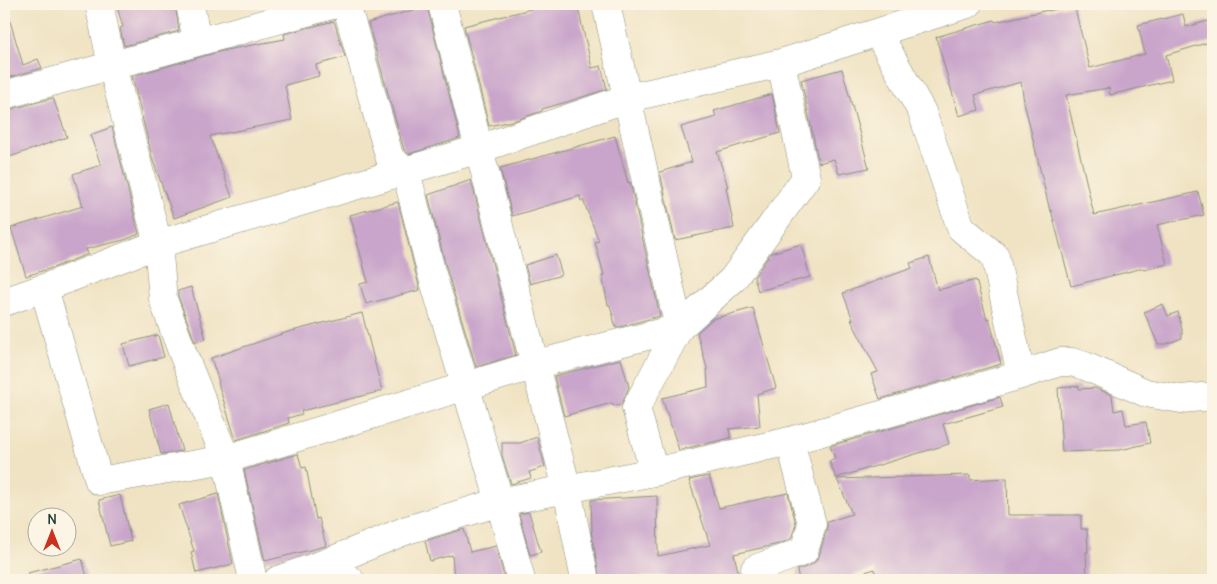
<svg xmlns="http://www.w3.org/2000/svg" width="1217" height="584" viewBox="0 0 1217 584" font-family="Delius,sans-serif">
  <rect width="100%" height="100%" fill="#fcf5e5"/>
  <filter id="ink" filterUnits="userSpaceOnUse"><feTurbulence type="fractalNoise" baseFrequency=".02" numOctaves="2"/><feDisplacementMap in="SourceGraphic" scale="10" xChannelSelector="R" yChannelSelector="G"/><feConvolveMatrix kernelMatrix="1 2 1 2 8 2 1 2 1" color-interpolation-filters="sRGB"/></filter>
  <filter id="wash" filterUnits="userSpaceOnUse"><feTurbulence type="fractalNoise" baseFrequency=".0096" numOctaves="4" result="noise"/><feDisplacementMap in="SourceGraphic" scale="20" xChannelSelector="R" yChannelSelector="G"/><feGaussianBlur stdDeviation="1.12" result="paint"/><feColorMatrix in="noise" values="0 0 0 0 0 0 0 0 0 0 0 0 0 0 0 0 0 1.4 0 .05"/><feComposite in="paint" operator="in"/></filter>
  <g filter="url(#wash)">
    <rect width="100%" height="100%" fill="#f0e3c3"/>
    <g id="blocks">
      <path fill="#c9a5cb" d="M 116,4 L 175,4 L 179,31 L 124,46 L 120,28 L 123,27 Z
        M 530,4 L 577,4 L 592,68 L 601,66 L 607,89 L 567,102 L 542,109 L 542,111 L 516,120 L 489,126 L 464,26 L 531,9 Z
        M 1074,5 L 1090,68 L 1145,54 L 1138,25 L 1183,14 L 1186,27 L 1208,21 L 1213,41 L 1166,55 L 1172,80 L 1110,95 L 1109,88 L 1066,95 L 1094,215 L 1198,192 L 1204,215 L 1157,225 L 1167,264 L 1144,270 L 1143,268 L 1071,286 L 1051,210 L 1050,211 L 1024,102 L 1021,82 L 975,95 L 979,110 L 959,116 L 936,37 L 994,20 L 995,22 L 1048,10 L 1048,11 Z
        M 427,6 L 460,138 L 409,154 L 404,150 L 368,23 Z
        M 4,18 L 9,18 L 23,65 L 38,59 L 42,68 L 4,79 Z
        M 334,21 L 345,57 L 316,65 L 319,76 L 285,85 L 292,120 L 210,136 L 232,197 L 174,218 L 153,161 L 132,76 L 226,50 L 285,39 L 284,34 Z
        M 842,69 L 869,168 L 839,174 L 834,159 L 819,163 L 801,80 Z
        M 772,94 L 780,133 L 717,152 L 728,187 L 726,187 L 734,228 L 675,240 L 660,172 L 692,162 L 681,127 L 716,117 L 714,111 Z
        M 53,98 L 67,137 L 4,159 L 4,110 L 8,110 Z
        M 112,127 L 139,234 L 124,240 L 86,249 L 88,254 L 55,267 L 26,276 L 11,228 L 83,206 L 73,174 L 101,165 L 90,135 Z
        M 615,136 L 628,183 L 630,182 L 660,316 L 616,328 L 610,305 L 608,305 L 602,275 L 604,275 L 595,242 L 599,241 L 583,200 L 581,201 L 580,196 L 512,216 L 500,168 Z
        M 471,180 L 516,355 L 476,367 L 446,267 L 428,195 Z
        M 398,202 L 420,290 L 366,304 L 360,284 L 368,282 L 350,215 Z
        M 801,244 L 810,277 L 758,291 L 754,277 L 771,253 Z
        M 556,255 L 562,275 L 530,284 L 525,265 Z
        M 929,257 L 938,290 L 976,280 L 987,319 L 989,318 L 1001,364 L 880,399 L 871,374 L 878,372 L 851,320 L 853,320 L 843,293 L 912,268 L 910,263 Z
        M 191,287 L 206,339 L 195,342 L 178,296 L 178,291 Z
        M 1163,304 L 1168,316 L 1178,312 L 1182,330 L 1182,338 L 1166,344 L 1158,344 L 1144,312 Z
        M 753,308 L 776,388 L 757,394 L 760,426 L 729,429 L 731,438 L 679,450 L 662,398 L 708,387 L 707,368 L 697,333 L 712,319 Z
        M 362,313 L 382,391 L 301,411 L 302,414 L 288,418 L 289,423 L 236,440 L 218,383 L 219,382 L 211,358 L 288,332 Z
        M 158,335 L 164,357 L 129,366 L 123,344 Z
        M 621,359 L 629,387 L 622,404 L 613,406 L 612,403 L 564,416 L 554,376 Z
        M 1079,386 L 1079,389 L 1095,388 L 1112,395 L 1114,411 L 1123,409 L 1126,425 L 1146,422 L 1150,443 L 1120,450 L 1062,452 L 1058,388 Z
        M 1000,397 L 1003,407 L 943,424 L 949,444 L 836,478 L 829,461 L 835,458 L 830,446 Z
        M 169,403 L 182,451 L 161,454 L 149,409 Z
        M 537,437 L 545,467 L 529,472 L 531,478 L 511,484 L 502,455 L 502,443 L 520,443 Z
        M 298,454 L 302,468 L 306,467 L 316,519 L 319,518 L 326,546 L 265,561 L 244,470 Z
        M 970,475 L 970,480 L 1007,478 L 1008,515 L 1081,515 L 1081,529 L 1087,529 L 1088,552 L 1086,552 L 1087,580 L 876,580 L 875,569 L 838,580 L 799,580 L 797,570 L 809,566 L 815,562 L 819,556 L 827,528 L 827,522 L 852,514 L 837,479 Z
        M 709,476 L 719,508 L 788,493 L 796,524 L 791,539 L 779,544 L 734,554 L 740,580 L 669,580 L 667,575 L 600,580 L 591,531 L 592,531 L 591,500 L 657,496 L 658,556 L 710,545 L 689,480 Z
        M 218,494 L 233,564 L 196,573 L 191,552 L 194,551 L 179,505 Z
        M 120,495 L 131,541 L 110,546 L 99,500 Z
        M 529,512 L 541,552 L 530,555 L 519,514 Z
        M 464,529 L 470,552 L 496,546 L 505,580 L 454,580 L 452,555 L 430,561 L 425,541 Z
        M 82,559 L 88,580 L 29,580 L 28,573 Z"/>
    </g>
  </g>
  <g filter="url(#ink)">
    <use href="#blocks" fill-opacity="0" stroke="#88907c" stroke-width="1"/>
    <g fill="none" stroke-linecap="round" stroke-linejoin="round">
      <defs>
        <path id="minor" d="M 99,4 L 112,65 L 158,244 L 163,299 L 183,354 L 226,459 L 253,580
          M 190,4 L 197,42
          M 346,4 L 390,159 L 406,171 L 431,271 L 500,502 L 521,580
          M 442,4 L 479,149 L 567,489 L 585,580
          M 606,4 L 679,328 L 636,408 L 654,472
          M 878,33 L 922,112 L 961,228 L 995,256 L 1021,375
          M 4,95 L 336,4
          M 44,288 L 99,481 L 226,459 L 552,360 L 679,328 L 733,279 L 806,178 L 781,63
          M 4,302 L 44,288 L 158,244 L 479,149 L 628,98 L 781,63 L 968,4
          M 326,563 L 350,580
          M 278,580 L 326,563 L 407,530 L 500,502 L 654,472 L 790,441 L 1021,375 L 1060,362 L 1072,362 L 1085,366 L 1146,393 L 1181,399 L 1213,396
          M 756,580 L 755,569 L 804,551 L 812,524 L 790,441"/>
      </defs>
      <use href="#minor" stroke="#88907c" stroke-width="29"/>
      <use href="#minor" stroke="#fff" stroke-width="28"/>
    </g>
  </g>
  <rect width="1217" height="584" fill="none" stroke="#fcf5e5" stroke-width="20"/>
  <g transform="translate(52 532)"><circle r="24" fill="#fcf5e5" stroke="#a4ab9e"/>
  <path d="M0-4L9 19L0 12L-9 19Z" fill="#c8321e"/>
  <text y="-8" font-size="14" font-weight="bold" text-anchor="middle" fill="#1f3d34">N</text>
  </g>
</svg>
